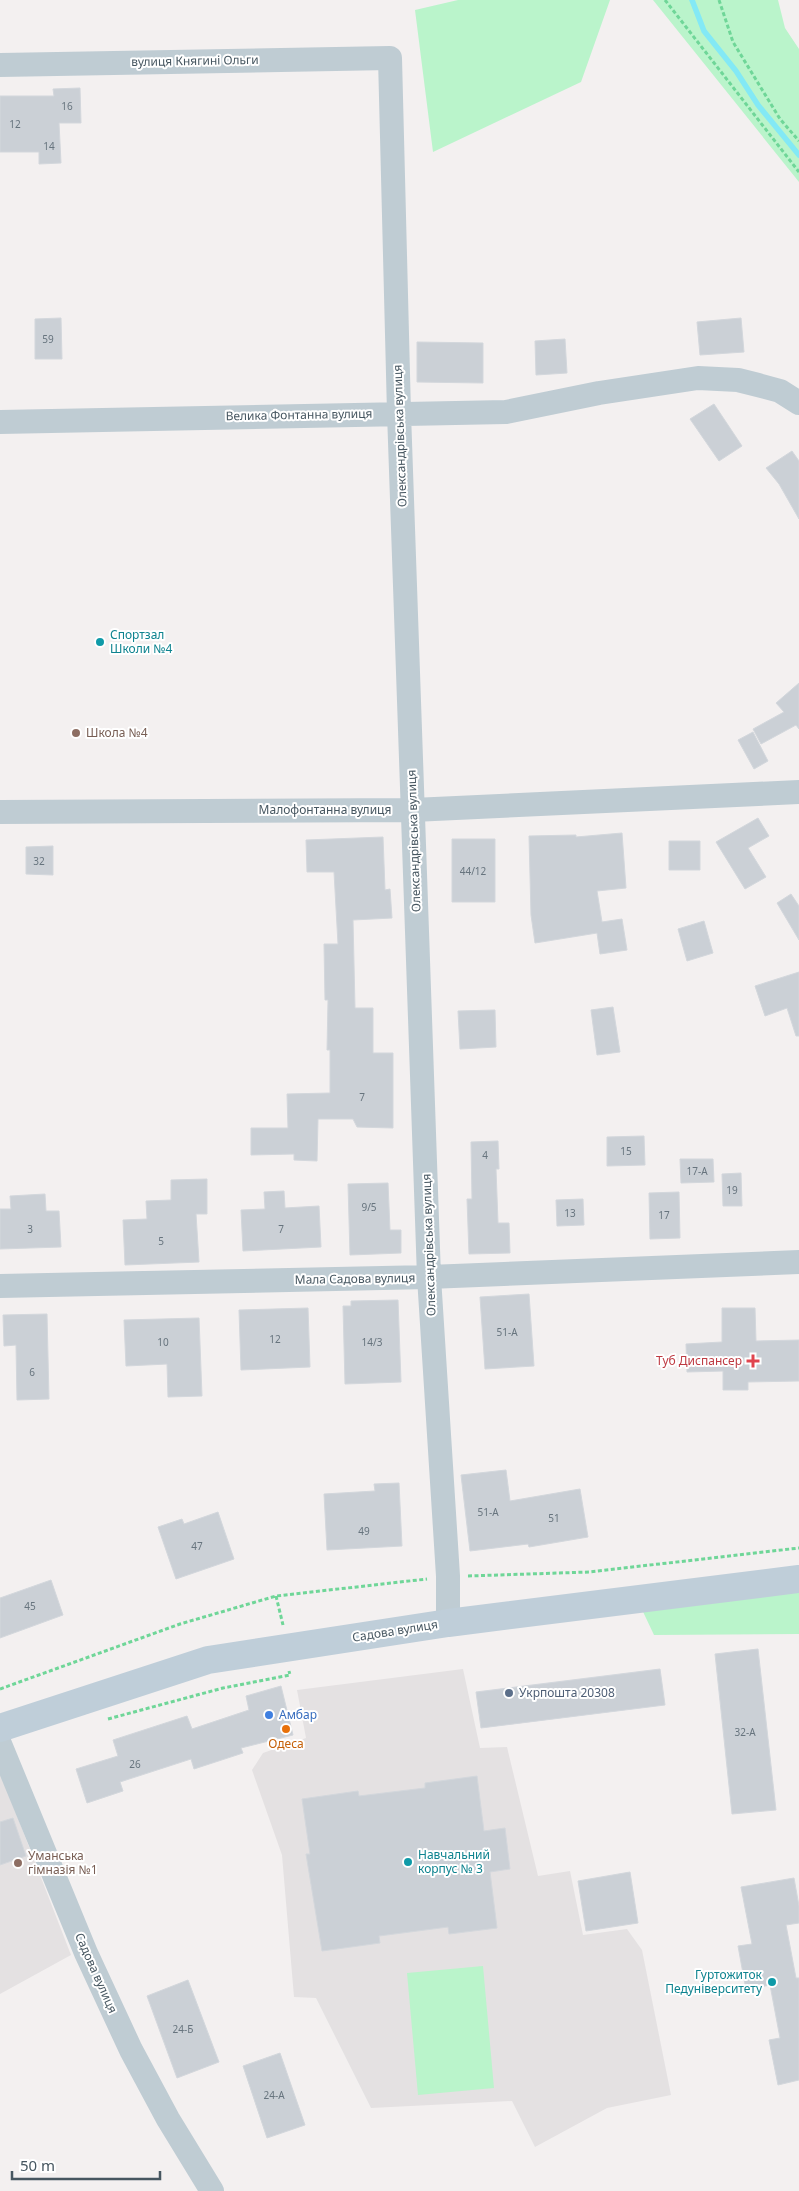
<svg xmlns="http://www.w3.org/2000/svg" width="799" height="2191" viewBox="0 0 799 2191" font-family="'Noto Sans',sans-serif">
  <rect width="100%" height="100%" fill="#f3f0f0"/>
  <path fill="#e4e1e2" d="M 463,1669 L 480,1748 L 507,1747 L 538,1876 L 570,1871 L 583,1935 L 627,1929 L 642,1950 L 671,2095 L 607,2108 L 535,2147 L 512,2101 L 371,2108 L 316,1998 L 294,1997 L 282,1855 L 252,1770 L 263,1753 L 306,1738 L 297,1690 Z
    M 0,1772 L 71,1955 L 0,1994 Z"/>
  <path fill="#baf4cb" d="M 458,0 L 610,0 L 581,82 L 433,152 L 415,10 Z
    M 653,0 L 778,0 L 785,28 L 799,49 L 799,182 Z
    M 799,1579 L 799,1634 L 654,1635 L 637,1599 Z
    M 483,1966 L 494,2088 L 418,2095 L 407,1973 Z"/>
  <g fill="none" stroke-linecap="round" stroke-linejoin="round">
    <path stroke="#83e9f5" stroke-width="5.5" d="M 692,0 L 704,31 L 736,71 L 758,105 L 799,155"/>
  </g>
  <path fill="#cbd0d6" stroke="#d3d7dc" d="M 80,88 L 81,123 L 59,123 L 61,163 L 39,164 L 39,152 L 0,152 L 0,96 L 54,96 L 53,89 Z
    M 61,318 L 62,359 L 35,359 L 35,319 Z
    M 741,318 L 744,352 L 700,355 L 697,322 Z
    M 565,339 L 567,373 L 536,375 L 535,341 Z
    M 417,342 L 483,343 L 483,383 L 417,382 Z
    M 714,404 L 742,446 L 719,461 L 690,419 Z
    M 792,451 L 799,461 L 799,519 L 779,484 L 766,468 Z
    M 799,683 L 799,729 L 796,725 L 761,744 L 753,729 L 784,712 L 776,703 Z
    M 753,732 L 768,761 L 754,769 L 738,740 Z
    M 758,818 L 769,836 L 748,848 L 766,877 L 745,889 L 716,842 Z
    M 622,833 L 626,888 L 597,891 L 602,922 L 622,919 L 627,950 L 600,954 L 597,933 L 535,943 L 531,915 L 529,836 L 576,835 L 576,837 Z
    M 383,837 L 385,890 L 390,889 L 392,918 L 353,920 L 355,1008 L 373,1008 L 373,1053 L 393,1053 L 393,1128 L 357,1127 L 353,1119 L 318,1119 L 317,1161 L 294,1160 L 294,1154 L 251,1155 L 251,1128 L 288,1128 L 287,1094 L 330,1093 L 330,1050 L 327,1050 L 328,1000 L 325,1000 L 324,944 L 338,944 L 334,872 L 307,872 L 306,840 Z
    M 452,839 L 495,839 L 495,902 L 452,902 Z
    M 669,841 L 700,841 L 700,870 L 669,870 Z
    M 53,846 L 53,875 L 26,874 L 26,847 Z
    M 791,894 L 799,906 L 799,940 L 777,903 Z
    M 704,921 L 713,953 L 687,961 L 678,929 Z
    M 799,972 L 799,1036 L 796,1036 L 787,1008 L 765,1016 L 755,986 Z
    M 613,1007 L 620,1052 L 597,1055 L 591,1010 Z
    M 495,1010 L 496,1047 L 460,1049 L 458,1011 Z
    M 644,1136 L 645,1165 L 607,1166 L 607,1137 Z
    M 498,1141 L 499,1169 L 496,1169 L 498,1223 L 509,1223 L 510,1253 L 469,1254 L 467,1199 L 472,1199 L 471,1142 Z
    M 680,1159 L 713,1159 L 714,1182 L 681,1183 Z
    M 741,1173 L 742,1206 L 723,1206 L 722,1174 Z
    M 207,1179 L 207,1214 L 196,1214 L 199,1262 L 125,1265 L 123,1220 L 147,1219 L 146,1201 L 171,1200 L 171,1180 Z
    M 388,1183 L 390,1230 L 401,1230 L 401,1253 L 350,1255 L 348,1184 Z
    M 284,1191 L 285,1208 L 319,1206 L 321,1247 L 243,1251 L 241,1210 L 265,1209 L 264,1192 Z
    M 679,1192 L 680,1238 L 650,1239 L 649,1193 Z
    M 45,1194 L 46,1211 L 59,1211 L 61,1247 L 0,1249 L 0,1209 L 11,1209 L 10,1196 Z
    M 583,1199 L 584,1225 L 557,1226 L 556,1200 Z
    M 529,1294 L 534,1366 L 485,1369 L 480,1297 Z
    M 398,1300 L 401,1382 L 345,1384 L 343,1306 L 351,1306 L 351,1301 Z
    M 308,1308 L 310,1367 L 241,1370 L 239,1310 Z
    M 722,1308 L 755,1308 L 756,1341 L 799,1340 L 799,1381 L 748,1382 L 748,1390 L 723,1390 L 723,1371 L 687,1372 L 686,1344 L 722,1342 Z
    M 47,1314 L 49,1399 L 17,1400 L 16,1345 L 4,1346 L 3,1315 Z
    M 199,1318 L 202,1396 L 168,1397 L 167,1364 L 126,1366 L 124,1320 Z
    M 506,1470 L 510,1501 L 580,1489 L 588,1537 L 529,1547 L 528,1544 L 470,1551 L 461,1475 Z
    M 399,1483 L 402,1546 L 327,1550 L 324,1494 L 375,1491 L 374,1484 Z
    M 218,1512 L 234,1559 L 176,1579 L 158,1527 L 182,1519 L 184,1524 Z
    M 51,1580 L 63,1615 L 0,1638 L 0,1598 Z
    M 758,1649 L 776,1810 L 732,1814 L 715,1654 Z
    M 660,1669 L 665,1705 L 481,1728 L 476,1692 Z
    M 281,1686 L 293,1735 L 241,1748 L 243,1753 L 194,1769 L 191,1759 L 120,1782 L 123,1791 L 87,1803 L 76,1769 L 118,1756 L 113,1740 L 187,1716 L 192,1729 L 249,1710 L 246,1696 Z
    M 477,1776 L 484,1831 L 505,1828 L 510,1869 L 490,1872 L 497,1928 L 449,1934 L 448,1927 L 379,1936 L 380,1943 L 322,1951 L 306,1854 L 310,1854 L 302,1799 L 358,1791 L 359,1796 L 425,1788 L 425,1783 Z
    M 13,1818 L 26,1856 L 0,1865 L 0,1822 Z
    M 630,1872 L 638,1923 L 586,1931 L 578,1881 Z
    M 794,1878 L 799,1906 L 799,1923 L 786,1925 L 796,1978 L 799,1978 L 799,2080 L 778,2085 L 769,2040 L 780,2038 L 770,1985 L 746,1990 L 738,1946 L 752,1944 L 741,1887 Z
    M 188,1980 L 219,2062 L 177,2078 L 147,1996 Z
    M 280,2053 L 305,2125 L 267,2138 L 243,2066 Z"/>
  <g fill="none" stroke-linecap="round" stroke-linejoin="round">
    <path stroke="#6fd698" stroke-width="3" stroke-dasharray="4 2.5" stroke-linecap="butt" d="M 665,0 L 799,172
      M 719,0 L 733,42 L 780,119 L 799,141
      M 468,1576 L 589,1572 L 799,1548
      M 276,1596 L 283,1625
      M 0,1689 L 180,1624 L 276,1596 L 427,1579
      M 108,1719 L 223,1688 L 290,1675 L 289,1671"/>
    <path stroke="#bfccd3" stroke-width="24" d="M 0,65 L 390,58 L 399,413 L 429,1277 L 448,1576 L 448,1623
      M 0,422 L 506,412 L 599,393 L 698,378 L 738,380 L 758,385 L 780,391 L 799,403
      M 0,812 L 413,810 L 799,792
      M 0,1286 L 429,1277 L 799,1262
      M 0,1744 L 86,1953 L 131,2050 L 168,2119 L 212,2191"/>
    <path stroke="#bfced9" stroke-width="28" d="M 0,1728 L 208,1660 L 448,1623 L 799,1579"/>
  </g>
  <g fill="#0f9aa8" stroke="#fff" stroke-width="2">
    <circle cx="100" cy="642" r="5"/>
    <circle cx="408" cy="1862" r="5"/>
    <circle cx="772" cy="1982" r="5"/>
  </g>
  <g fill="#8d6e63" stroke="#fff" stroke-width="2">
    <circle cx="76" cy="733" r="5"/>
    <circle cx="18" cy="1863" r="5"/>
  </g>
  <path fill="#e0444e" stroke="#fff" stroke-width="2" d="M750.5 1353.5h5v5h5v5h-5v5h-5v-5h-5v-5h5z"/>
  <circle fill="#5c6f8a" stroke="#fff" stroke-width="2" cx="509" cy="1693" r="5"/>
  <circle fill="#3f7fe0" stroke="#fff" stroke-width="2" cx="269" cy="1715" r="5"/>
  <circle fill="#e8710a" stroke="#fff" stroke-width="2" cx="286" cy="1729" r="5"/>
  <g text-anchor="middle" stroke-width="4" stroke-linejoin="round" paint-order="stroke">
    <g font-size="10" fill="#67747e">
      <text x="67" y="110">16</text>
      <text x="15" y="128">12</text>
      <text x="49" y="150">14</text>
      <text x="48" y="343">59</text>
      <text x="39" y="865">32</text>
      <text x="473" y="875">44/12</text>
      <text x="362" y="1101">7</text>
      <text x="626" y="1155">15</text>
      <text x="485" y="1159">4</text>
      <text x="697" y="1175">17-А</text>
      <text x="732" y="1194">19</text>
      <text x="369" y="1211">9/5</text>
      <text x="570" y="1217">13</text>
      <text x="664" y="1219">17</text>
      <text x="30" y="1233">3</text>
      <text x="281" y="1233">7</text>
      <text x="161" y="1245">5</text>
      <text x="507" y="1336">51-А</text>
      <text x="275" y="1343">12</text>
      <text x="163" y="1346">10</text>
      <text x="372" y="1346">14/3</text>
      <text x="32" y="1376">6</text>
      <text x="488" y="1516">51-А</text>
      <text x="554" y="1522">51</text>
      <text x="364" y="1535">49</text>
      <text x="197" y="1550">47</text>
      <text x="30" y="1610">45</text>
      <text x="745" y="1736">32-А</text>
      <text x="135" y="1768">26</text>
      <text x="183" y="2033">24-Б</text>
      <text x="274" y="2099">24-А</text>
    </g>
    <g font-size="12" fill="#465660" stroke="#fff">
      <text transform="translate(195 61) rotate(-1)" y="4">вулиця Княгині Ольги</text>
      <text transform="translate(299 415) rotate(-1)" y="4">Велика Фонтанна вулиця</text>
      <text transform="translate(400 436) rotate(-92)" y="4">Олександрівська вулиця</text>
      <text x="325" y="814">Малофонтанна вулиця</text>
      <text transform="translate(414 841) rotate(-92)" y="4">Олександрівська вулиця</text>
      <text transform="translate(429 1245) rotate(-92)" y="4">Олександрівська вулиця</text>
      <text transform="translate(355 1279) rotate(-1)" y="4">Мала Садова вулиця</text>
      <text transform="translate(395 1631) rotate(-9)" y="4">Садова вулиця</text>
      <text transform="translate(96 1973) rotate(66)" y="4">Садова вулиця</text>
    </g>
    <g font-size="12" fill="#0d838f" stroke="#fff" text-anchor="start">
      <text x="110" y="639">Спортзал<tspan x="110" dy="14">Школи №4</tspan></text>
      <text x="418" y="1859">Навчальний<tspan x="418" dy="14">корпус № 3</tspan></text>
      <text x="762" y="1979" text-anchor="end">Гуртожиток<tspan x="762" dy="14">Педуніверситету</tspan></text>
    </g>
    <g font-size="12" fill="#785e54" stroke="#fff" text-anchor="start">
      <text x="86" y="737">Школа №4</text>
      <text x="28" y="1860">Уманська<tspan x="28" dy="14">гімназія №1</tspan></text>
    </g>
    <g font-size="12" fill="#be3a42" stroke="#fff" text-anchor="end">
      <text x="742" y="1365">Туб Диспансер</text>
    </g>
    <g font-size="12" fill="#4e5e75" stroke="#fff" text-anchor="start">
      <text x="519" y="1697">Укрпошта 20308</text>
    </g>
    <g font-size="12" fill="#366cbe" stroke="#fff" text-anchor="start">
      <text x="279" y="1719">Амбар</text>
    </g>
    <g font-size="12" fill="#c56008" stroke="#fff">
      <text x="286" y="1748">Одеса</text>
    </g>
  </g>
  <path d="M12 2171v8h148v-8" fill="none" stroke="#465660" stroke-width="2.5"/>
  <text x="20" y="2171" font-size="15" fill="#465660" stroke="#ffffff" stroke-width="4" paint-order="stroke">50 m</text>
</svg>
